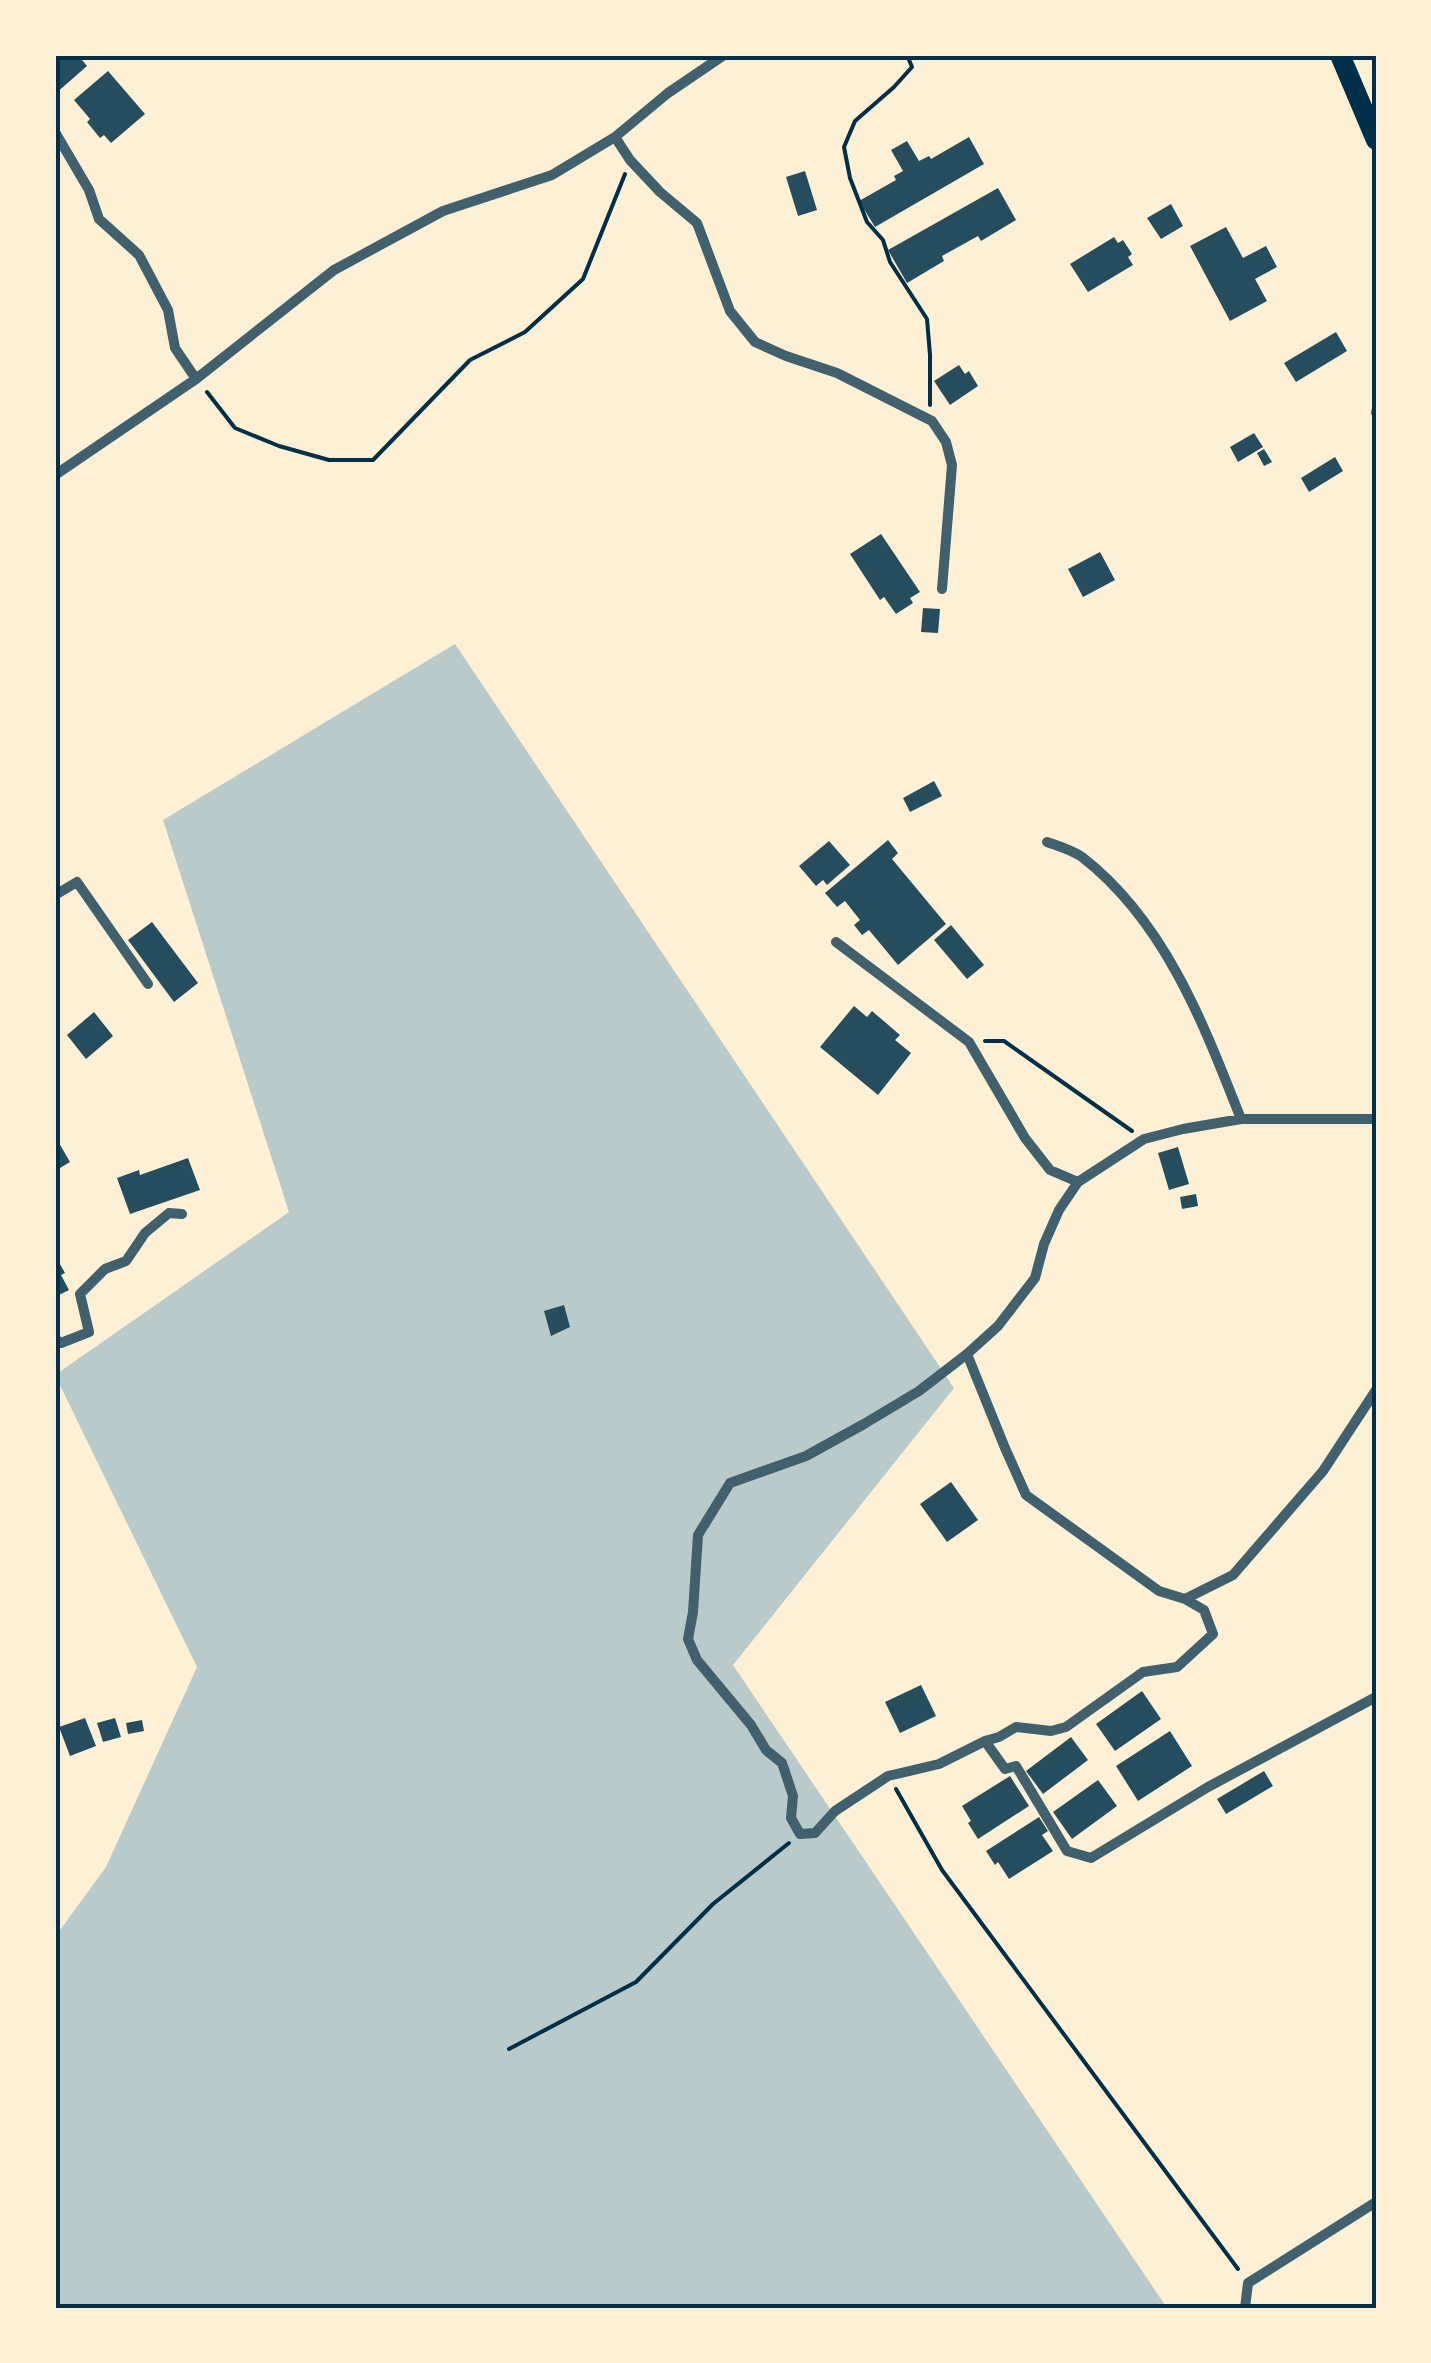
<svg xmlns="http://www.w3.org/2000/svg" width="1431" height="2363" viewBox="0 0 1431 2363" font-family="'IBM Plex Sans',sans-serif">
  <rect width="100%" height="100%" fill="#fdf0d5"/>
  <path fill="#b9caca" d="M 455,644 L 954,1388 L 733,1665 L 1167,2308 L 55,2308 L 55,1937 L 106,1867 L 197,1667 L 55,1375 L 289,1212 L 163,820 Z"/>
  <path fill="#264d5e" d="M 55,55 L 78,55 L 87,66 L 55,94 Z
    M 108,71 L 145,114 L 111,143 L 104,135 L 100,138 L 87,122 L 90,119 L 74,100 Z
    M 969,137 L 984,164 L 875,227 L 859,201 L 896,180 L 894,176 L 903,171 L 891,150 L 907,141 L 919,161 L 929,156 L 931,159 Z
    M 805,171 L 817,210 L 798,216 L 786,177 Z
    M 998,188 L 1016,220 L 981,241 L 978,236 L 942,256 L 944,261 L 907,283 L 888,250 Z
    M 1171,204 L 1183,226 L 1161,239 L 1147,218 Z
    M 1226,227 L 1243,258 L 1266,246 L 1277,267 L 1255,279 L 1267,301 L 1230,321 L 1190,246 Z
    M 1114,237 L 1118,243 L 1123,240 L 1132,254 L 1128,257 L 1133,265 L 1088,292 L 1070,264 Z
    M 1336,332 L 1347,351 L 1296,382 L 1284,363 Z
    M 959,365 L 965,374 L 969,371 L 978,386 L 950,405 L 934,381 Z
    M 1254,433 L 1263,447 L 1238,462 L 1230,447 Z
    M 1264,449 L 1272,462 L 1264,466 L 1257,453 Z
    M 1335,457 L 1343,471 L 1309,492 L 1301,478 Z
    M 881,534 L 920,592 L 910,598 L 913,603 L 896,614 L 884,597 L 880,600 L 850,554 Z
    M 1100,552 L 1115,580 L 1083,597 L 1068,569 Z
    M 923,608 L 940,609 L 938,633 L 921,632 Z
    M 934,781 L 942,796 L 910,812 L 903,798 Z
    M 888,840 L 898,853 L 892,859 L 946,924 L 898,965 L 869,930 L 862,935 L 854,925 L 860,920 L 845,901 L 837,907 L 825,893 Z
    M 829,841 L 850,865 L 827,885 L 823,880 L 816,886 L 799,866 Z
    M 152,922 L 198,983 L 174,1002 L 128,940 Z
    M 951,925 L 984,965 L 967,979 L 934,940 Z
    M 854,1006 L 867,1017 L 872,1011 L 900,1035 L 895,1040 L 911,1053 L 878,1095 L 820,1047 Z
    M 94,1012 L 113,1036 L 86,1059 L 67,1035 Z
    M 55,1136 L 70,1162 L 55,1171 Z
    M 1178,1147 L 1189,1184 L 1169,1190 L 1158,1153 Z
    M 188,1158 L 200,1190 L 130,1214 L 117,1178 L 139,1170 L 140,1175 Z
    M 1196,1194 L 1198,1206 L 1182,1209 L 1180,1197 Z
    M 55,1255 L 65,1273 L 61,1275 L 69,1290 L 55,1297 Z
    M 564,1305 L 570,1327 L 551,1336 L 544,1311 Z
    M 951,1482 L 978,1520 L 947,1542 L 920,1504 Z
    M 921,1685 L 936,1716 L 900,1733 L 885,1702 Z
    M 1142,1691 L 1161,1719 L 1115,1751 L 1096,1724 Z
    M 85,1718 L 96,1746 L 70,1756 L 59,1727 Z
    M 115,1718 L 121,1737 L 103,1742 L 97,1723 Z
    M 142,1720 L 144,1731 L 128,1734 L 126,1723 Z
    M 1170,1731 L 1192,1766 L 1138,1801 L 1116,1766 Z
    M 1071,1737 L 1088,1760 L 1043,1794 L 1026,1771 Z
    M 1264,1771 L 1273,1786 L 1226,1814 L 1217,1799 Z
    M 1010,1776 L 1029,1806 L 978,1839 L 968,1823 L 971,1821 L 962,1806 Z
    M 1098,1780 L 1117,1806 L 1072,1839 L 1053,1812 Z
    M 1039,1817 L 1048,1831 L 1042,1835 L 1053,1851 L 1009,1879 L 998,1862 L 995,1865 L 986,1851 Z"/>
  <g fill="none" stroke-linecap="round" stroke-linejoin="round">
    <path stroke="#003049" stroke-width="4" d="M 907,55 L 912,67 L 894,87 L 855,121 L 844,147 L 850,178 L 867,222 L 883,240 L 890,262 L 927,319 L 930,355 L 930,405
      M 207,392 L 235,428 L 279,446 L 329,460 L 373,460 L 470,360 L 525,332 L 583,279 L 625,174
      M 985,1041 L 1004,1041 L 1132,1131
      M 896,1789 L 942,1870 L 1238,2269
      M 509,2049 L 636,1982 L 713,1904 L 789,1843"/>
    <path stroke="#3f606c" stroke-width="6" d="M 1376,404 L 1374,413 L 1376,417"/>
    <path stroke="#3f606c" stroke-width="10" d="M 55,132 L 89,190 L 99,219 L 139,255 L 168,310 L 175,348 L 196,379
      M 615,137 L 630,160 L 660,192 L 697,223 L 730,311 L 755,342 L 786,356 L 837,373 L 932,421 L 946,442 L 952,465 L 942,589
      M 55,475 L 196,379 L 334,270 L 443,211 L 552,175 L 615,137 L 668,93 L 724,55
      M 1047,842 C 1058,846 1072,850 1082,857 C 1165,921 1204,1025 1241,1119
      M 55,895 L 77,882 L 148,984
      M 836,942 L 969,1042 L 1025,1138 L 1050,1170 L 1078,1182 L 1144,1139 L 1183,1129 L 1241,1119 L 1376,1119
      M 1078,1182 L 1059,1210 L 1044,1244 L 1035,1278 L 998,1326 L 967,1354 L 919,1391 L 864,1424 L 806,1456 L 730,1483 L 698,1535 L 693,1612 L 688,1639 L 697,1660 L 751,1725 L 766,1750 L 782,1763 L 793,1796 L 791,1818 L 800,1834 L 815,1833 L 835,1811 L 888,1776 L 939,1764 L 985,1741 L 1005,1769 L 1016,1766 L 1067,1851 L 1091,1858 L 1208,1787 L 1376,1697
      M 55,1339 L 61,1343 L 89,1332 L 80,1294 L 105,1269 L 126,1261 L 145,1233 L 169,1213 L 182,1214
      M 967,1354 L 1005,1448 L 1026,1495 L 1159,1591 L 1185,1599 L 1233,1575 L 1323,1471 L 1376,1390
      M 985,1741 L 999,1737 L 1016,1727 L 1051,1731 L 1066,1727 L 1143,1672 L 1177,1667 L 1213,1634 L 1204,1610 L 1185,1599
      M 1245,2308 L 1248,2283 L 1376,2202"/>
    <path stroke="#003049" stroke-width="20" d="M 1340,55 L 1376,140"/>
  </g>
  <rect width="1431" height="2363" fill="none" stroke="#fdf0d5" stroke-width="115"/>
  <rect x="58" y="58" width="1316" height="2248" fill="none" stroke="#003049" stroke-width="4"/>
</svg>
